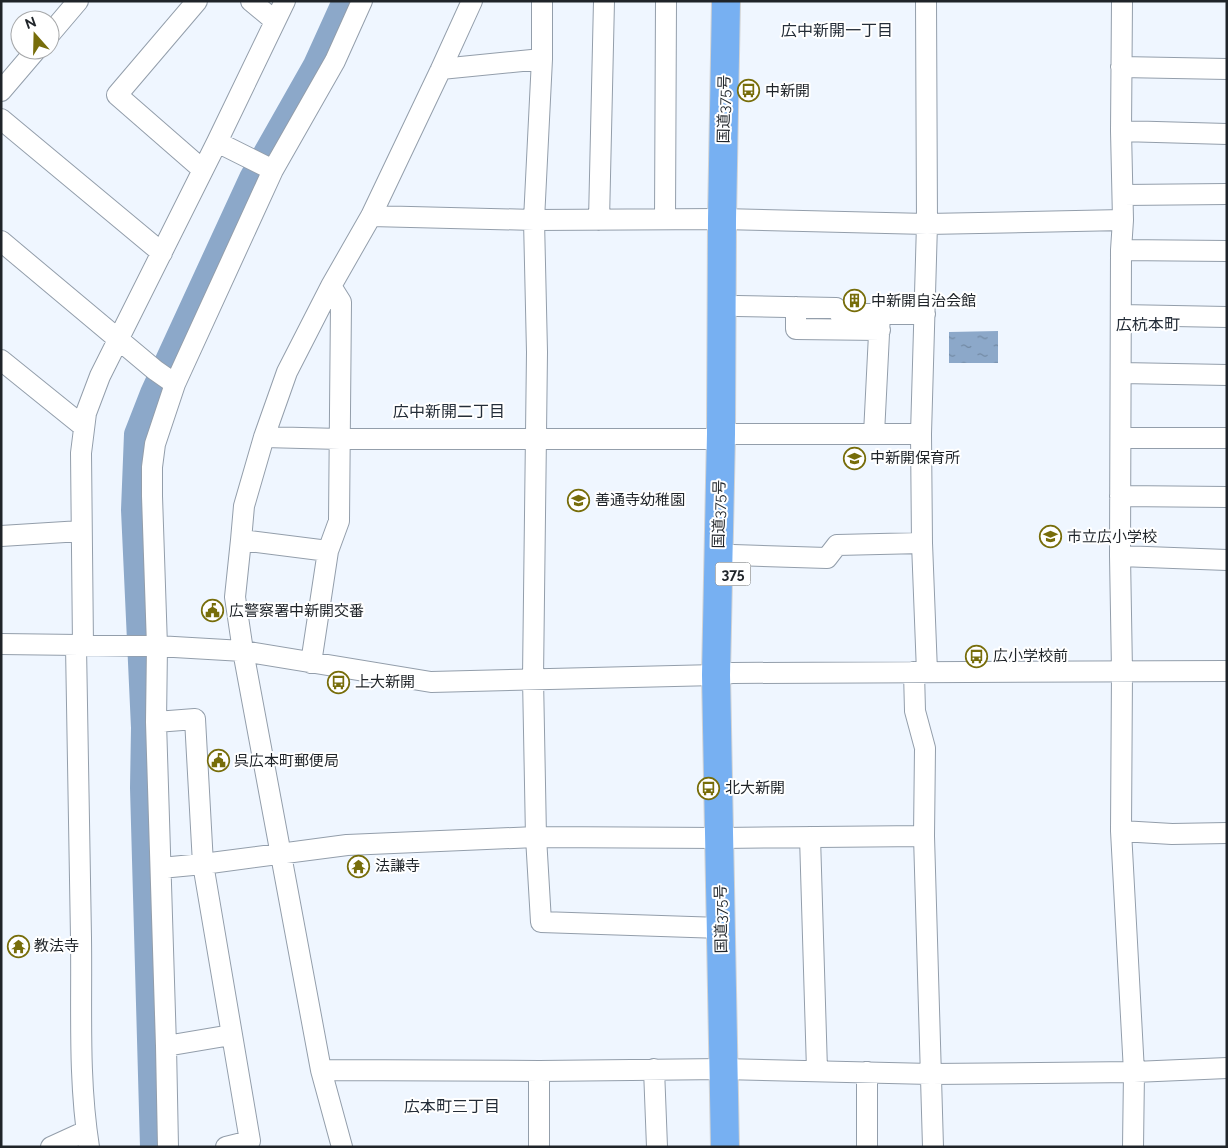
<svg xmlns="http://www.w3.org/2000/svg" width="1228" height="1148" viewBox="0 0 1228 1148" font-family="Raleway,'Noto Sans JP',sans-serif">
  <defs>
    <pattern id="water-ripples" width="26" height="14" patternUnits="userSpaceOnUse" patternTransform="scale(1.25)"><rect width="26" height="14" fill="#8ca8c9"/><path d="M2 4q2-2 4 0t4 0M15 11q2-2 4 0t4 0" fill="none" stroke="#7289a3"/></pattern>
  </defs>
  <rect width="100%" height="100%" fill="#eff6ff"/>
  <path fill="url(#water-ripples)" d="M 998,331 L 998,363 L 949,363 L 949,332 Z"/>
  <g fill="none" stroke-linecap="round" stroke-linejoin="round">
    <path stroke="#8ca8c9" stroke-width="24" d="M 152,1147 L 142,788 L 143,728 L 133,510 L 136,434 L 152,393 L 251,178 L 315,65 L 344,1"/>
    <defs>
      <path id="minor" d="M 197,1 L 117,95 L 203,170
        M 251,1 L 275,21
        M 542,1 L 542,59 L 534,220 L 537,352 L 533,678 L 536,837 L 541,922 L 721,928
        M 926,1 L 927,224 L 921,434 L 922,543 L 927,672
        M 1122,1 L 1121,131 L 1123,220 L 1121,250 L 1120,556 L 1122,671 L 1121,831 L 1134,1072 L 1133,1147
        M 50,34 L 78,1
        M 1121,67 L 1227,69
        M 441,69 L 542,59
        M 1,91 L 36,50
        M 1,119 L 162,253
        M 1121,131 L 1227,134
        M 217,142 L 273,170
        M 1123,195 L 1227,194
        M 371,216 L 534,220 L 722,219 L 927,224 L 1123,220
        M 665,219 L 666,1
        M 599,220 L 604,1
        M 1,241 L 155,370 L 175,384
        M 1121,250 L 1227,251
        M 737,306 L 836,308 L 840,314 L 925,314
        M 796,307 L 796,329 L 880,330
        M 1121,315 L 1227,317
        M 1,360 L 84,427
        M 1122,373 L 1227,375
        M 721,434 L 921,434
        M 874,434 L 880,314
        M 264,437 L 340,439 L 721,439
        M 1121,438 L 1227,438
        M 1120,496 L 1227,497
        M 1,536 L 81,531
        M 241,540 L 328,551 L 339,521 L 341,302 L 331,286
        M 733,555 L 827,558 L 837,545 L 922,543
        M 1120,556 L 1227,560
        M 1,644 L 157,646 L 243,651 L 431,682 L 716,675 L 732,673 L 1227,671
        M 76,646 C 77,743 80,841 81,938 C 82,1007 78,1078 89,1147
        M 83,646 L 81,453 L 86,413 L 100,376 L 217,142 L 285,1
        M 311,663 L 328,551
        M 914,672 L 915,711 L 925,748 L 924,836 L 933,1147
        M 156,722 L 195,719 L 203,864 L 250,1141 L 226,1147
        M 1121,831 L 1172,834 L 1227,833
        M 810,837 L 817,1070
        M 161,868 L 203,864 L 347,845 L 536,837 L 720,838 L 924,836
        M 166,1046 L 231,1035
        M 654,1069 L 657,1147
        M 321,1070 L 539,1071 L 723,1069 L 931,1074 L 1134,1072 L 1227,1068
        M 867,1072 L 867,1147
        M 51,1147 L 86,1131
        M 168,1147 L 166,1046 L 156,722 L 157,646 L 152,496 L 152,467 L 155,444 L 175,384 L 273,170 L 335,61 L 362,1
        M 342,1147 L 321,1070 L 243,651 L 235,597 L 241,540 L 244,506 L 264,437 L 287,372 L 331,286 L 371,216 L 441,69 L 472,1
        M 539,1147 L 539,1071"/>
      <path id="highway" d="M 725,1147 L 716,675 L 721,434 L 722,219 L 726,1"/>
    </defs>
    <use href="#minor" stroke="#939eab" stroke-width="22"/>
    <use href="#highway" stroke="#d2d3d4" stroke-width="30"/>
    <use href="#minor" stroke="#fff" stroke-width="20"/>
    <use href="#highway" stroke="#77b0f2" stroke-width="28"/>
  </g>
  <defs>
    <symbol id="bus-ring" viewBox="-11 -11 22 22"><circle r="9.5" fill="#fff" stroke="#776d0a" stroke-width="1.5"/><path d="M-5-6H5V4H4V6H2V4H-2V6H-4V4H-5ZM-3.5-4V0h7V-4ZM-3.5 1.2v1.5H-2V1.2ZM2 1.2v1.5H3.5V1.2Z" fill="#776d0a"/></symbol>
    <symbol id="building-ring" viewBox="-11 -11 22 22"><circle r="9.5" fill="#fff" stroke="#776d0a" stroke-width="1.5"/><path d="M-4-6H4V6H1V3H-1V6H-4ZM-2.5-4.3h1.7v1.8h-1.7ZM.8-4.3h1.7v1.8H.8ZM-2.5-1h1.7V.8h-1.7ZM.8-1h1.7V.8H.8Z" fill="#776d0a"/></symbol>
    <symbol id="school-ring" viewBox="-11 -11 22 22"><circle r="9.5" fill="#fff" stroke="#776d0a" stroke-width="1.5"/><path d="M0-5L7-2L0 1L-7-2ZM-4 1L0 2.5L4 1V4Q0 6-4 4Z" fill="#776d0a"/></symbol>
    <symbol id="civic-ring" viewBox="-11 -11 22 22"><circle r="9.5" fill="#fff" stroke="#776d0a" stroke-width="1.5"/><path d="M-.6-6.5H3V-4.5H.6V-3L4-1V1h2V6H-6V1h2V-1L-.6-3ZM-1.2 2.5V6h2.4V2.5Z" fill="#776d0a"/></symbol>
    <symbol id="temple-ring" viewBox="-11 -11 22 22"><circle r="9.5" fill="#fff" stroke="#776d0a" stroke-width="1.5"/><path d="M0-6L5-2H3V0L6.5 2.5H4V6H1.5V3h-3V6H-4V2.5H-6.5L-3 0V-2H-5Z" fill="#776d0a"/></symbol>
  </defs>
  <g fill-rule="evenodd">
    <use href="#bus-ring" x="736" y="78" width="25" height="25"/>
    <use href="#building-ring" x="842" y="288" width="25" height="25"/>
    <use href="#school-ring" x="842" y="446" width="25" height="25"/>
    <use href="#school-ring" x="566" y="488" width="25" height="25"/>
    <use href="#school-ring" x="1038" y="524" width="25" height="25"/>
    <use href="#civic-ring" x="200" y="598" width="25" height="25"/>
    <use href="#bus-ring" x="964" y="644" width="25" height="25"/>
    <use href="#bus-ring" x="326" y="670" width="25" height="25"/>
    <use href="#civic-ring" x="206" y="748" width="25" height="25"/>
    <use href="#bus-ring" x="696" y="776" width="25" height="25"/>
    <use href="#temple-ring" x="346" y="854" width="25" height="25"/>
    <use href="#temple-ring" x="6" y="934" width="25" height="25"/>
  </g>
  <g text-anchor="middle" stroke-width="4" stroke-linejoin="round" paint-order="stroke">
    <rect fill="#fff" stroke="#626669" stroke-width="1" x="715.5" y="562.5" width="35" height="23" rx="4"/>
    <g font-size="14" font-weight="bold" fill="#1f2429">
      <text x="733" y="579">375</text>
    </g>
    <g font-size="15" fill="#1f2429" stroke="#fff" text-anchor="start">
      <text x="765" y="96">中新開</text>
      <text x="871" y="306">中新開自治会館</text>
      <text x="870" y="463">中新開保育所</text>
      <text x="595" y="505">善通寺幼稚園</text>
      <text x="1067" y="542">市立広小学校</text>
      <text x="229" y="616">広警察署中新開交番</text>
      <text x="993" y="661">広小学校前</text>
      <text x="355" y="687">上大新開</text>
      <text x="234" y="766">呉広本町郵便局</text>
      <text x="725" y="793">北大新開</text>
      <text x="375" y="871">法謙寺</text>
      <text x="34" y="951">教法寺</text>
    </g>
    <g font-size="15" fill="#1f2429" stroke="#fff">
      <text transform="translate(724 109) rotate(-89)" y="5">国道375号</text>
      <text transform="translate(719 514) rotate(-89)" y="5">国道375号</text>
      <text transform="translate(721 919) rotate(-91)" y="5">国道375号</text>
    </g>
    <g font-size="16" fill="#242d38" stroke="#fff">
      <text x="837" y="36">広中新開一丁目</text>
      <text x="1148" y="330">広杭本町</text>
      <text x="449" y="417">広中新開二丁目</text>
      <text x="452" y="1112">広本町三丁目</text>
    </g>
  </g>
  <rect width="1228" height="1148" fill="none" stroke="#1f2429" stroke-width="5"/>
  <g transform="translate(35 35) rotate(340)"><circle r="24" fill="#ffffff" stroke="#a5a7a9"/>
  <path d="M0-4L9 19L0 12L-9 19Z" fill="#776d0a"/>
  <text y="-8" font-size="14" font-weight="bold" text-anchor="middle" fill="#1f2429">N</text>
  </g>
</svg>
